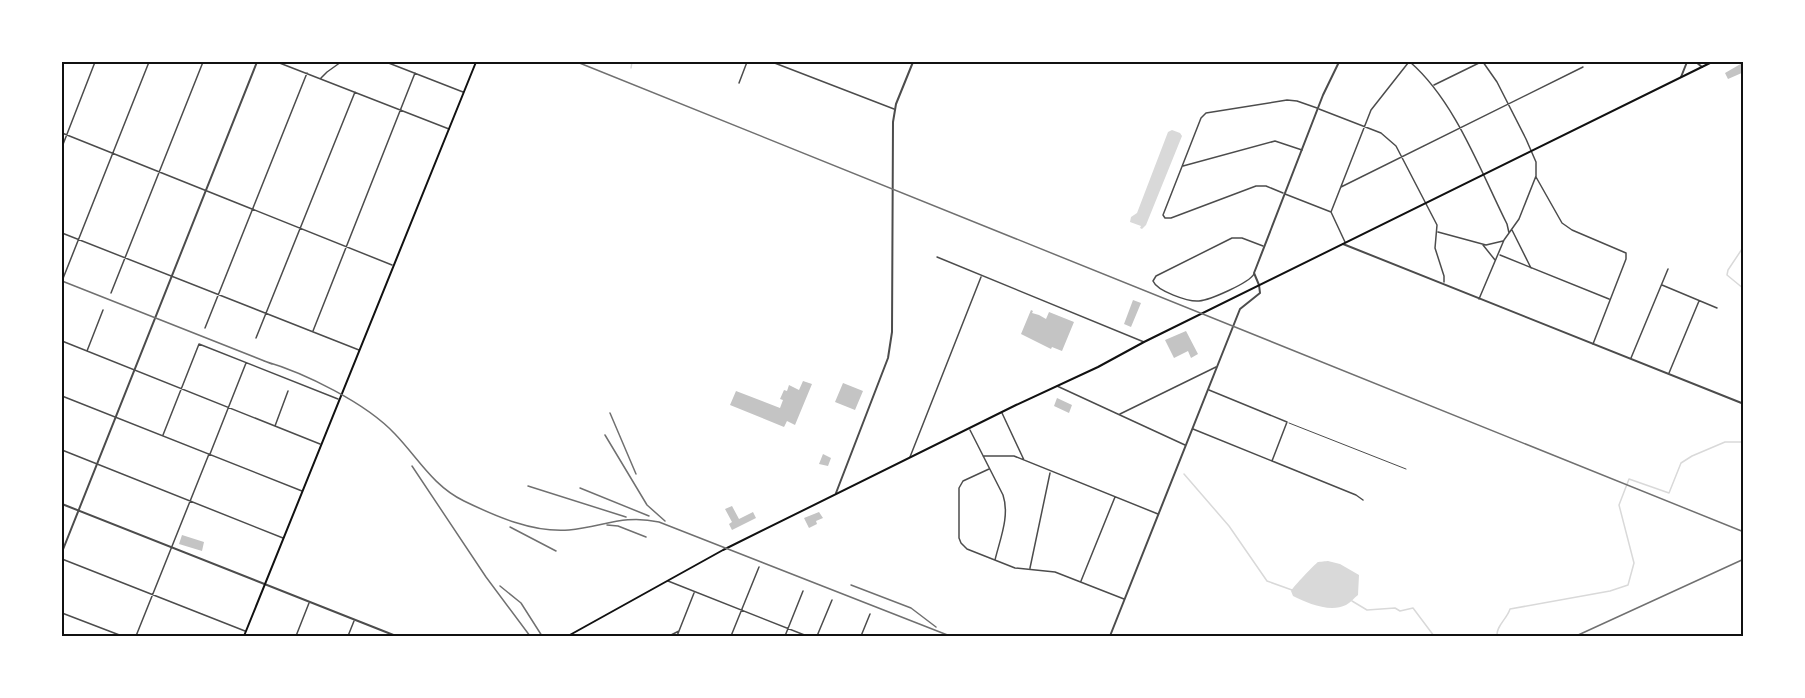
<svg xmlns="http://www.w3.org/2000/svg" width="1805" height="698" viewBox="0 0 1805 698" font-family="Jost,sans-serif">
  <rect width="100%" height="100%" fill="#fff"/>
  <path fill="#d9d9d9" d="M 1172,130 L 1180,133 L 1182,136 L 1146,225 L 1142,229 L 1140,228 L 1141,226 L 1130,222 L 1131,217 L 1137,213 L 1168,132 Z
    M 1328,561 L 1340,564 L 1359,575 L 1358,595 C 1354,598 1350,603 1346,605 C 1330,613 1307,603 1293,596 L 1291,591 C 1293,587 1315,564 1318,562 C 1319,562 1327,561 1328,561 Z"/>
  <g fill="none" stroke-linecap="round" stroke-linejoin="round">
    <path stroke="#d9d9d9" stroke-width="1.5" d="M 631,68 L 632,62
      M 1744,246 L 1728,270 L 1727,275 L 1744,289
      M 1184,474 L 1229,526 L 1267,581 L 1292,590
      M 1352,601 L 1367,610 L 1395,608 L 1400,611 L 1413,608 L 1434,636
      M 1497,636 C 1496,626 1507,619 1510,609 L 1610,591 L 1628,585 L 1634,563 L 1619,505 L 1629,479 L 1669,493 L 1681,463 L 1692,456 L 1725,442 L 1744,442"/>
  </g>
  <path fill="#c4c4c4" d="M 1744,62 L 1744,72 L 1728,79 L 1725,73 Z
    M 1133,300 L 1141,303 L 1131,327 L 1124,324 Z
    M 1031,310 L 1033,311 L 1032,313 L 1039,315 L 1046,319 L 1049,312 L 1074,322 L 1062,351 L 1052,347 L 1051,349 L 1021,334 Z
    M 1186,331 L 1198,354 L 1191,358 L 1188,351 L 1174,358 L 1165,340 Z
    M 803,381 L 812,384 L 795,425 L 787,421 L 784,427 L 730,405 L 736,391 L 780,408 L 783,400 L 780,399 L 784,390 L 787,391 L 789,385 L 799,390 Z
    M 843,383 L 863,391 L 855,410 L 835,402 Z
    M 1057,398 L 1072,405 L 1069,413 L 1054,406 Z
    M 823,454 L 831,458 L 828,466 L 819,464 Z
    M 732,506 L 739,519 L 753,512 L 756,518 L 732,530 L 729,524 L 732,522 L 725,509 Z
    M 819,512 L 823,518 L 816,521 L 817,524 L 809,528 L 804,518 Z
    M 182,535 L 204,542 L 202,551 L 179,544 Z"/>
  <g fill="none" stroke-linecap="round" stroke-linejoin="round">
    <path stroke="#4c4c4c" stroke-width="1" d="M 1289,423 L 1406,469"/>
    <path stroke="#4c4c4c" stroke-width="1.5" d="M 277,62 L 449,129
      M 386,62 L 463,92
      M 772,62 L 894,109
      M 1410,62 C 1455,101 1480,170 1507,224 L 1509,233
      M 1483,62 L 1497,82 L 1526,139 L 1536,162 L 1536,177 L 1562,223 L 1572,230 L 1626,253 L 1626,259 L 1593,344
      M 321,78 L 327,72 L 341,62
      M 739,83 L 747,62
      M 1434,85 L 1481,62
      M 1319,109 L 1381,133 L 1396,146 L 1437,225 L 1435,248 L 1444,276 L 1444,282
      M 62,133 L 392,265
      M 62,147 L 95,62
      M 1183,166 L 1275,141 L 1302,150
      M 1341,187 L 1583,67
      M 1283,193 L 1266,186 L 1256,186 L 1171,218 L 1165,218 L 1163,215 L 1201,118 L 1206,113 L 1287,100 L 1297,101 L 1317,108
      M 1285,194 L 1331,212 L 1345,242
      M 1331,212 L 1371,110 L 1408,63
      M 1512,230 L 1531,268
      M 1438,232 L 1486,245 L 1503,241
      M 62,233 L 359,350
      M 1483,245 L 1495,260
      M 1500,255 L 1609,299
      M 937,257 L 1144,342
      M 1254,274 C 1249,283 1210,300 1199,301 C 1188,302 1157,291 1153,281 L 1156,276 L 1232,238 L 1242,238 L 1263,246
      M 62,281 L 149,62
      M 1662,285 L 1717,308
      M 111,293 L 203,62
      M 1479,299 L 1504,240 L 1519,219 L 1536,176
      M 205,328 L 307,73
      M 313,331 L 415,73
      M 256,338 L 355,92
      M 62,341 L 320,444
      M 87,351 L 103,310
      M 1631,358 L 1668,269
      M 1669,373 L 1699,301
      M 1057,386 L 1185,445
      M 1209,390 L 1287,422 L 1272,461
      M 62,396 L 302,491
      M 1002,413 L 1024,460
      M 1120,414 L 1216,367
      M 275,426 L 288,391
      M 1193,429 L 1356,495 L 1363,500
      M 970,430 L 1003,495 C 1010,516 1000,539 995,560
      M 163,435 L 199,344 L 338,399
      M 62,450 L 283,538
      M 210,454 L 246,363
      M 983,456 L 1014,456 L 1158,514
      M 910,457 L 981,277
      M 989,469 L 963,481 L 959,488 L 959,538 L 961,543 L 967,549 L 1015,568 L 1055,572 L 1124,599
      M 62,559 L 245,631
      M 1030,568 L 1050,473
      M 668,581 L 807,636
      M 1081,581 L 1115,497
      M 62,613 L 122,636
      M 136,636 L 209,454
      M 296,636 L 309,603
      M 348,636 L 354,621
      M 669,636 L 679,631
      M 677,636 L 694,593
      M 731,636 L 759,567
      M 785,636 L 803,591
      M 817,636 L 832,600
      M 861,636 L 870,614"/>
    <path stroke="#4c4c4c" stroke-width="2" d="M 1696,62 L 1702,67
      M 1681,77 L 1687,62
      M 1343,244 L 1744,404
      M 836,493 L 888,358 L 892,332 L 893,122 L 896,104 L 913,62
      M 62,504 L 396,636
      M 62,552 L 257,62
      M 1110,636 L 1240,309 L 1260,293 L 1259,285 L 1254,273 L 1256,268 L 1323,95 L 1339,62"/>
    <path stroke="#111" stroke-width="2" d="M 244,636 L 476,62
      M 568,636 L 723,550 L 1016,405 L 1098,367 L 1144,342 L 1712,62"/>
    <path stroke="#707070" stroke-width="1.5" d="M 577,62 L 1744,532
      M 62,281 L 272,364
      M 264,361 C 305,373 366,403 395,434 C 418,458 433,486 464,501 C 495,516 533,533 569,530 C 603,527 623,514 659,522 L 950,636
      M 610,413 L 636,474
      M 605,435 L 647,505 L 665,521
      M 412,466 L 486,577 L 530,636
      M 528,486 L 626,517
      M 580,488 L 649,516
      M 607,525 L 618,526 L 646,537
      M 510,527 L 556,551
      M 851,585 L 911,608 L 936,627
      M 500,586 L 521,603 L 542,636
      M 1576,636 L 1744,559"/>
  </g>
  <rect width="1805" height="698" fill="none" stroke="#ffffff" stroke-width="126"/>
  <rect x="63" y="63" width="1679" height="572" fill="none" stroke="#111" stroke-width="2"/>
</svg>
